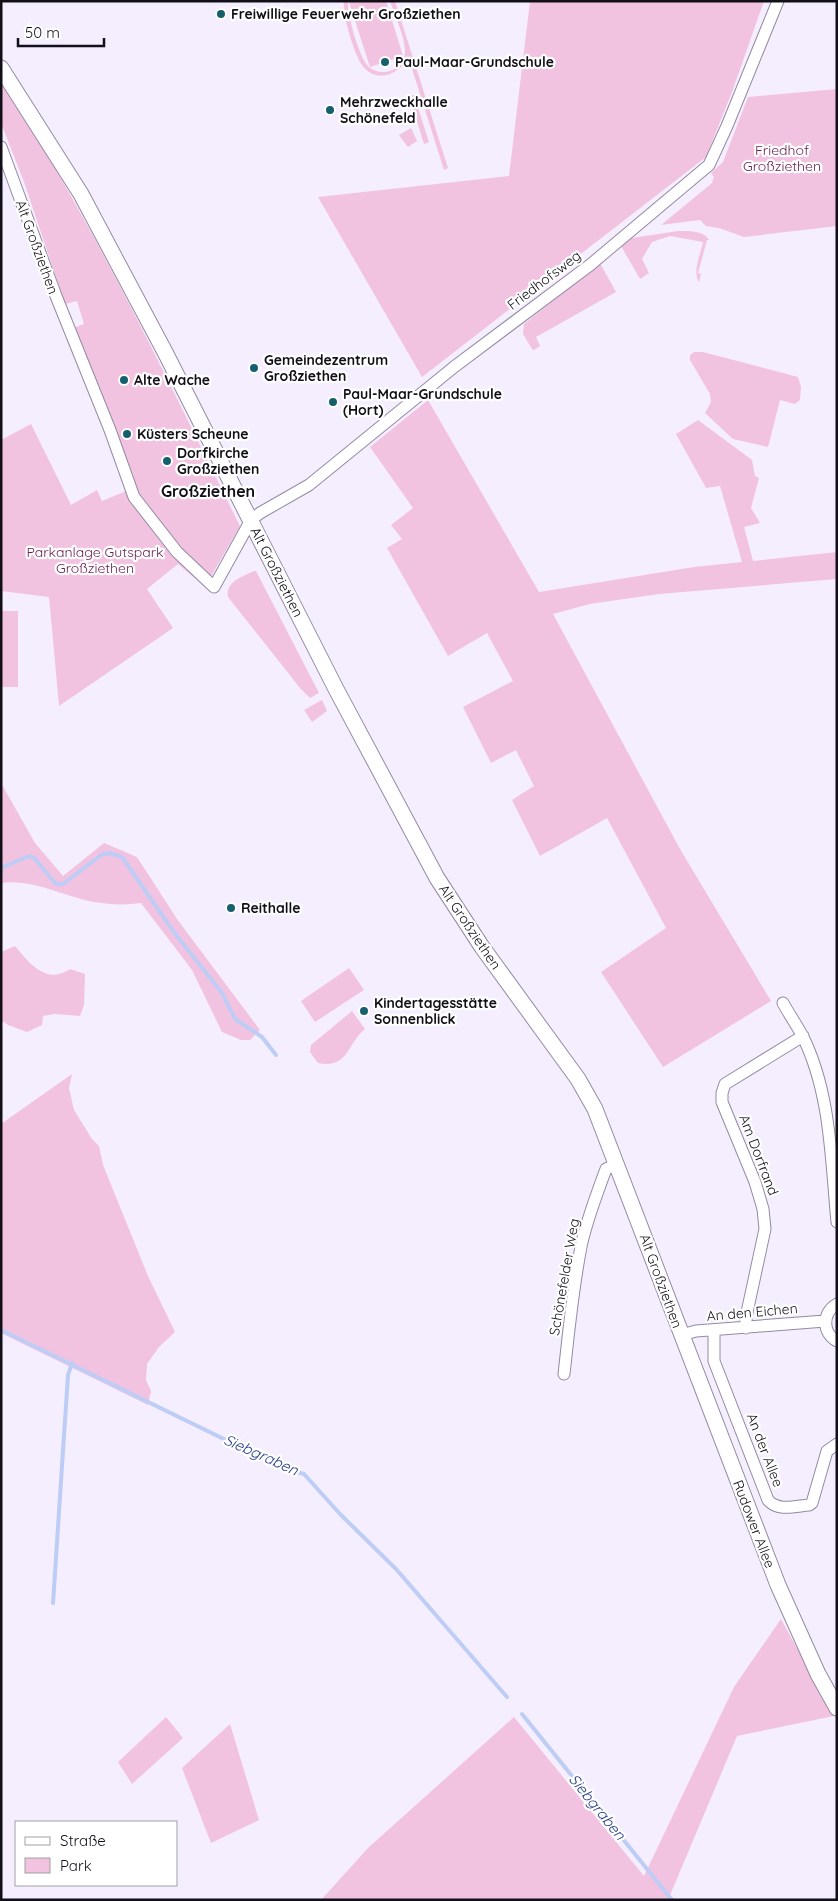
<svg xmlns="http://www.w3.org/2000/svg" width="838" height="1901" viewBox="0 0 838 1901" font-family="Quicksand,sans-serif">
  <rect width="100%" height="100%" fill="#f5eeff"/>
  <path fill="#f2c3e1" d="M 344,1 L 348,1 C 347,14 359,58 369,67 C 383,79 406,68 405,50 C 404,34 395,16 390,1 L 395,1 L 448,168 L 444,170 L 408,56 C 401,74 376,85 362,65 C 354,54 342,14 344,1 Z
    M 386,1 L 403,56 L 370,67 L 349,2 Z
    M 530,1 L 764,1 L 732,92 L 706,157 L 422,377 L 318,197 L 509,176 Z
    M 1,80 C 93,222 165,375 240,526 L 205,587 L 178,564 L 147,589 L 173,628 L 59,706 L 49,597 L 1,591 L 1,440 L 31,424 L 71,505 L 97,490 L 102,501 L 124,492 L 134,477 L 73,328 L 84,324 L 77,301 L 65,304 L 24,182 L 1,123 Z
    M 837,89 L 837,226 L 744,237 L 719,228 L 706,226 L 700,220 L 661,225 L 712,183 L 714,177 L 711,173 L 723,162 L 748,97 Z
    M 414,95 L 429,142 L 424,144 L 409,96 Z
    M 411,128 L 417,141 L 408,147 L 399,135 Z
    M 678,231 C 688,231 704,230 709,240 L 707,240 L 698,273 L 701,274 L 699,282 C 692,271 701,253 703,242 L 670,236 L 652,242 L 642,259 L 649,273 L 640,279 L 621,246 L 632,238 Z
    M 600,263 L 616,292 L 536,337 L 540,346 L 534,350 L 532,349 L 523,334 L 524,324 Z
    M 694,352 L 703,352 L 798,377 L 801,387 L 800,400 L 795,404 L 780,400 L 768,447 L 733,439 L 705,413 L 711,402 L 710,394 L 690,360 L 690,355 Z
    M 428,400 L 539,592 L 694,567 L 742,562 L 720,486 L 706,488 L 676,434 L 698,420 L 752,460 L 755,476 L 759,478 L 751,508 L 760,523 L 744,527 L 753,561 L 837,552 L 837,579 L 659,594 L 590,604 L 553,614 L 680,849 L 771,1001 L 663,1067 L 601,972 L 666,928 L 607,818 L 540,856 L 512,800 L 534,786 L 516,750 L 491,763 L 463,707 L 513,681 L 487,633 L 448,656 L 387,548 L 402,539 L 391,525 L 413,508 L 370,447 Z
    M 254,571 L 256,571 L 319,693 L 310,698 L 300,688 L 228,597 C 225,582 242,577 254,571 Z
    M 1,611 L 18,611 L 18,687 L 1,687 Z
    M 322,700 L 327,711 L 312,722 L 304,710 Z
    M 1,783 L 35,843 L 63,876 L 104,843 L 137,857 L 177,919 L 260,1030 L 250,1040 L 241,1040 L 222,1032 L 192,970 L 141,903 C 126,905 111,905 95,902 C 64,897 33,878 1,883 Z
    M 15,946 C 25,958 41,979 59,974 C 63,973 67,971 70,969 L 85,974 L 84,1005 L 80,1016 L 54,1014 L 43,1016 L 42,1025 L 27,1032 L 8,1025 L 1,1020 L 1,952 Z
    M 349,968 L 364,990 L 315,1022 L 301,1001 Z
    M 352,1011 L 365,1029 C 347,1043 349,1069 318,1063 L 310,1052 L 311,1045 Z
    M 72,1074 L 69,1088 L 74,1110 L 92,1139 L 99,1146 L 103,1165 L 148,1276 L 175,1332 L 159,1347 L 147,1364 L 146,1380 L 151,1391 L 148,1405 L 1,1333 L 1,1124 Z
    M 781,1619 L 834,1716 L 737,1736 L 668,1900 L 321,1900 L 368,1848 L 514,1717 L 644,1876 L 734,1687 Z
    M 166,1717 L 183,1738 L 132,1784 L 118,1762 Z
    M 230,1724 L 259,1820 L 211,1843 L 182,1768 Z"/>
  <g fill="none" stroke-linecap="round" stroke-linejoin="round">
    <path stroke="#bdcdf5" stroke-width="4" d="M 1,868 L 29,856 L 34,858 L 56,884 L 63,884 L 101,855 L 109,853 L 122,857 L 173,931 L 222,993 L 235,1019 L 262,1037 L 276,1055
      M 1,1330 L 285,1469 L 304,1474 L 340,1514 L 396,1569 L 507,1697
      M 53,1603 L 68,1375 L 72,1363
      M 522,1714 L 672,1900"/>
    <defs>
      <path id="minor" d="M 1,147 L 56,296 L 110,430 L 134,497 L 177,552 L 214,587 L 251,520 L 260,513 L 309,485 L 454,367 L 590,265 L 709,165 L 727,126 L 778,1
        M 783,1003 C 789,1014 796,1024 802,1035 C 831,1092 831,1161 837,1222
        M 837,1304 C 822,1313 822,1333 837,1341
        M 746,1328 L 746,1317 L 765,1229 L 763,1209 L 755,1182 L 722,1102 L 722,1093 L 725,1084 L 803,1036
        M 714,1331 L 714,1361 L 768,1500 C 778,1512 796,1506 809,1505 L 812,1503 L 827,1451 L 837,1444
        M 681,1335 L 696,1331 L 825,1321
        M 564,1374 C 569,1330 573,1285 582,1242 C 588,1217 597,1193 606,1169 L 617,1164"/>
      <path id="tertiary" d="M 1,68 L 81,194 L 166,354 L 336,689 L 437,878 L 482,947 L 578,1079 L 595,1109 L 778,1585 L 818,1674 L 837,1708"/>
    </defs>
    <use href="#minor" stroke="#948aa3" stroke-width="13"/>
    <use href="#tertiary" stroke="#948aa3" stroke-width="17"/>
    <use href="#minor" stroke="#fff" stroke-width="11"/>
    <use href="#tertiary" stroke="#fff" stroke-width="15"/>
  </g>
  <g fill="#16606e" stroke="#fff" stroke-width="2">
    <circle cx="221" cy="14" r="5"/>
    <circle cx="385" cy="62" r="5"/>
    <circle cx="330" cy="110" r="5"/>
    <circle cx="254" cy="368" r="5"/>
    <circle cx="124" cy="380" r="5"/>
    <circle cx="333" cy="402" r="5"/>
    <circle cx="127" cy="434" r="5"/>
    <circle cx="167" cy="461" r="5"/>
    <circle cx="231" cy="908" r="5"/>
    <circle cx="364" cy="1011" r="5"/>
  </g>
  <g text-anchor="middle" stroke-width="4.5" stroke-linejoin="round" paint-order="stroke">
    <g font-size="14" font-weight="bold" fill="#130f18" stroke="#fff" text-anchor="start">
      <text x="231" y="19">Freiwillige Feuerwehr Großziethen</text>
      <text x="395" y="67">Paul-Maar-Grundschule</text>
      <text x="340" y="107">Mehrzweckhalle<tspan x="340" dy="16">Schönefeld</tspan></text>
      <text x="264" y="365">Gemeindezentrum<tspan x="264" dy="16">Großziethen</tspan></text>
      <text x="134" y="385">Alte Wache</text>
      <text x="343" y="399">Paul-Maar-Grundschule<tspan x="343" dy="16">(Hort)</tspan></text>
      <text x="137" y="439">Küsters Scheune</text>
      <text x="177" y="458">Dorfkirche<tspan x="177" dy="16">Großziethen</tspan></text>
      <text x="241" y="913">Reithalle</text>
      <text x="374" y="1008">Kindertagesstätte<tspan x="374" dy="16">Sonnenblick</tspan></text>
    </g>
    <g font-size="14" fill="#661a53" stroke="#fff">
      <text x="782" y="155">Friedhof<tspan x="782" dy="16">Großziethen</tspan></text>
      <text x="95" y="557">Parkanlage Gutspark<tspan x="95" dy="16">Großziethen</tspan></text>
    </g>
    <g font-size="14" fill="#130f18" stroke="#fff">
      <text transform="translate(37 247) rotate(70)" y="5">Alt Großziethen</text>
      <text transform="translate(544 280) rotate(-37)" y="5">Friedhofsweg</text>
      <text transform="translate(277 572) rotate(63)" y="5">Alt Großziethen</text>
      <text transform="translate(470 927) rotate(56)" y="5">Alt Großziethen</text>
      <text transform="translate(759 1155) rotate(69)" y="5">Am Dorfrand</text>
      <text transform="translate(564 1277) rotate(-80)" y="5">Schönefelder Weg</text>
      <text transform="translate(661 1281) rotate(70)" y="5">Alt Großziethen</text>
      <text transform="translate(752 1312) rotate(-5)" y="5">An den Eichen</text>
      <text transform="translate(765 1450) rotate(69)" y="5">An der Allee</text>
      <text transform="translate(754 1524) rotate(69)" y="5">Rudower Allee</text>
    </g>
    <g font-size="15" font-style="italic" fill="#2a408a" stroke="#fff">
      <text transform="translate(261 1455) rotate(24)" y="5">Siebgraben</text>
      <text transform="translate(597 1807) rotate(51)" y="5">Siebgraben</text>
    </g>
    <g font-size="16" font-weight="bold" fill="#130f18" stroke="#fff">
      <text x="208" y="497">Großziethen</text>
    </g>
  </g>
  <rect width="838" height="1901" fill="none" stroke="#130f18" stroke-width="5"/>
  <rect x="15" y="1821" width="162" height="65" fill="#ffffff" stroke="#a19fa3"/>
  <rect x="25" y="1837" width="25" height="8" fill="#ffffff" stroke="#a19fa3"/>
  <text x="60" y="1846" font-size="15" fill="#130f18">Straße</text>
  <rect x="25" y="1858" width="25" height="15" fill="#f2c3e1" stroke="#a19fa3"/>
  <text x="60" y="1871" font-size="15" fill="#130f18">Park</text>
  <path d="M18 38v8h86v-8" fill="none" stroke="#130f18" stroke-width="2.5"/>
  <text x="25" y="38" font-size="15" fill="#130f18" stroke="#ffffff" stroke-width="4" paint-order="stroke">50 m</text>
</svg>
